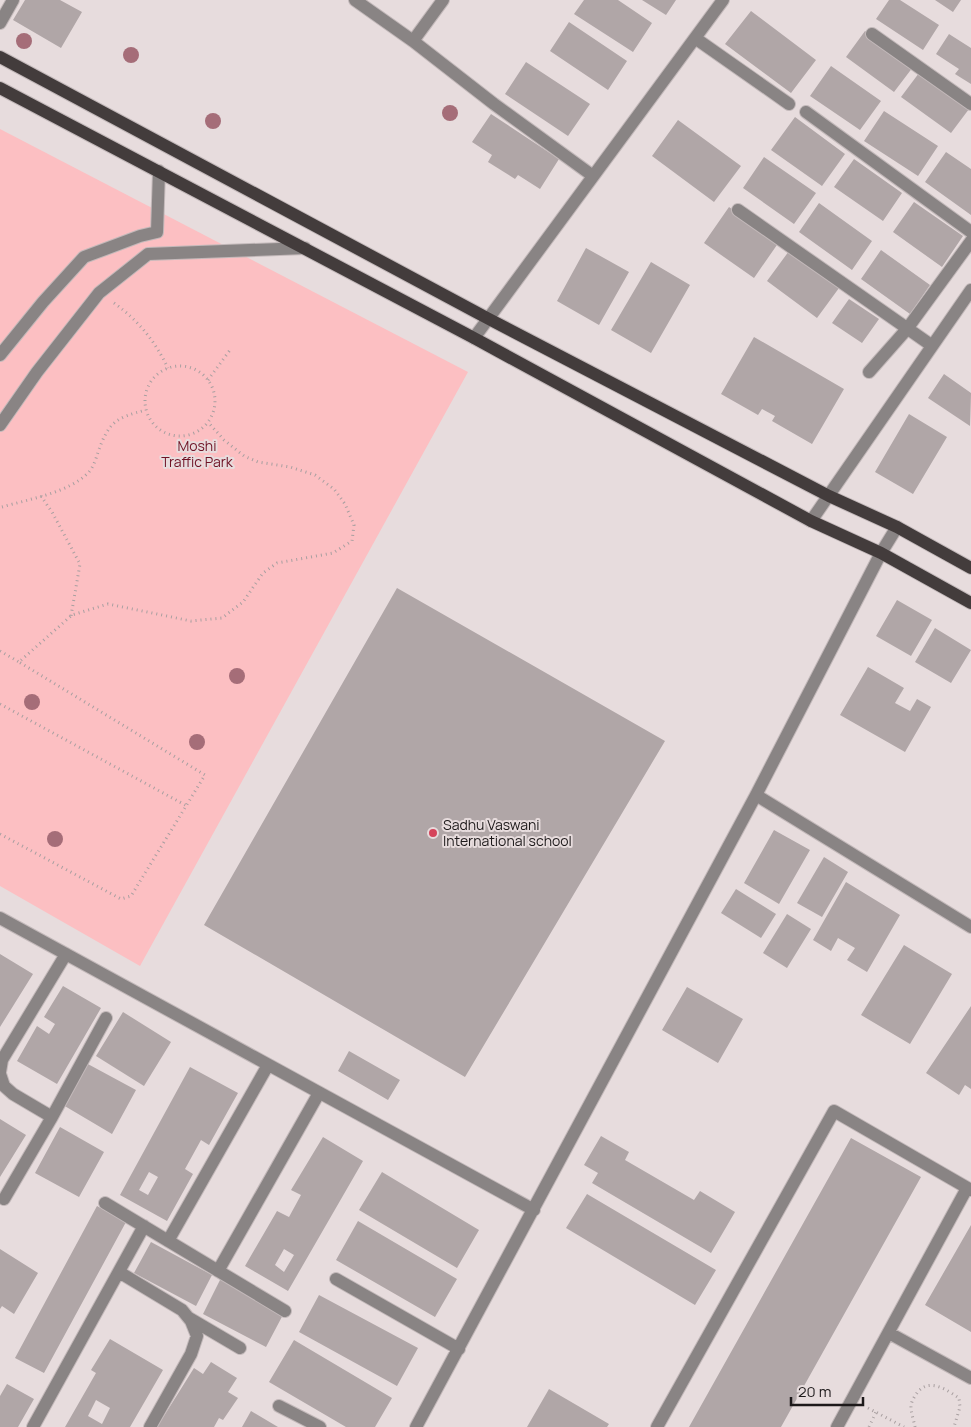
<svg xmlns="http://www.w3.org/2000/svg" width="971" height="1427" viewBox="0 0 971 1427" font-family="Manrope,sans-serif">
  <rect width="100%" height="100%" fill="#e7dcdd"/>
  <path fill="#fcbfc2" d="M 0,129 L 468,372 L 140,966 L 0,886 Z"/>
  <path fill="#b0a6a7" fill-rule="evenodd" d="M 25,0 L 60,0 L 82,12 L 61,48 L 13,20 Z
    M 584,0 L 618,0 L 652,23 L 633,52 L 574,14 Z
    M 642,0 L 676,0 L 666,15 Z
    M 889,0 L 900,0 L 939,25 L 923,50 L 876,19 Z
    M 935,0 L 961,0 L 953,12 Z
    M 751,11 L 816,60 L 791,93 L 725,44 Z
    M 569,22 L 627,61 L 608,90 L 550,51 Z
    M 865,31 L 913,67 L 894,92 L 846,57 Z
    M 949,34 L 971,48 L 971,84 L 955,74 L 959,69 L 936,54 Z
    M 526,62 L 590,104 L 568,136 L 505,94 Z
    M 831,66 L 881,101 L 860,130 L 810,96 Z
    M 919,73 L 969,109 L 951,133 L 901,97 Z
    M 884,111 L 938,146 L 918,176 L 864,141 Z
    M 491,114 L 559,159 L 540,189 L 518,175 L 515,179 L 488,162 L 492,155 L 472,142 Z
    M 795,117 L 845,154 L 822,186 L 771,150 Z
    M 678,120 L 741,166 L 714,202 L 652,156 Z
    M 946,152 L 971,169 L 971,215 L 925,182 Z
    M 764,157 L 816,193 L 794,224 L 743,188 Z
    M 854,159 L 902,193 L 883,221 L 834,187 Z
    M 914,202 L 963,236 L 942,267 L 893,232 Z
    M 819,203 L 872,241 L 852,270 L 799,232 Z
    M 729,207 L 779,242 L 754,278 L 704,243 Z
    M 586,248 L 629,272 L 599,325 L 557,301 Z
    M 881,250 L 930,285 L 910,314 L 861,279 Z
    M 789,251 L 839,288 L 817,318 L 767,281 Z
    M 651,262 L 690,285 L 651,353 L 611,330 Z
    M 849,299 L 879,319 L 862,343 L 832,323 Z
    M 754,337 L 844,389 L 812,444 L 772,421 L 775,416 L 762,409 L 758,415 L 721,394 Z
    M 944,374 L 971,393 L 970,426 L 928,398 Z
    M 909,414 L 947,437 L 913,494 L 875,472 Z
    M 397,588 L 665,741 L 465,1077 L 204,925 Z
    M 897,600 L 932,620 L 911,656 L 876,636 Z
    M 935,628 L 971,650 L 951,683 L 915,662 Z
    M 868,667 L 904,688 L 895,703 L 910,711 L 917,699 L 931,707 L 905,752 L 840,715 Z
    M 774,830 L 810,850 L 779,904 L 744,883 Z
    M 824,857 L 848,872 L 822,917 L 797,903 Z
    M 846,882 L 900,915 L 867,972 L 847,960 L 855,948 L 838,938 L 831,951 L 813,940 Z
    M 736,889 L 776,914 L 761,938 L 721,913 Z
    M 787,914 L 811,929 L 787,968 L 763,953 Z
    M 904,945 L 952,974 L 910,1044 L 861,1015 Z
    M 0,954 L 33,974 L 0,1027 Z
    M 63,986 L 101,1008 L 57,1084 L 17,1061 L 37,1026 L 49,1034 L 55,1024 L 44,1017 Z
    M 687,987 L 743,1019 L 718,1063 L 662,1030 Z
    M 971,1006 L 971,1089 L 965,1085 L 959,1095 L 926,1073 Z
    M 123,1012 L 171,1042 L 144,1086 L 96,1056 Z
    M 349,1051 L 400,1080 L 388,1100 L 338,1071 Z
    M 86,1063 L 136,1090 L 112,1134 L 63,1105 Z
    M 190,1067 L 238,1093 L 209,1145 L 201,1140 L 185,1169 L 193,1174 L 167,1221 L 120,1195 ZM 149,1172 L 158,1177 L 148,1195 L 139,1190 Z
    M 0,1119 L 26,1135 L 0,1177 Z
    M 60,1127 L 104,1152 L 79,1197 L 35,1173 Z
    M 601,1136 L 629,1152 L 625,1160 L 694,1200 L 700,1191 L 735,1212 L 711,1253 L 592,1183 L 598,1173 L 584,1165 Z
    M 323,1137 L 363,1161 L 288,1291 L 245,1266 L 277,1211 L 289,1217 L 301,1195 L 291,1190 ZM 284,1249 L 294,1255 L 284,1272 L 275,1265 Z
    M 851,1138 L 921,1177 L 781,1427 L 689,1427 Z
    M 382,1172 L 479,1230 L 457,1268 L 359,1210 Z
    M 587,1194 L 716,1270 L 695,1305 L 566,1228 Z
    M 97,1206 L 126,1222 L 44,1373 L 15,1358 Z
    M 358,1221 L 457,1279 L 435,1317 L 336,1260 Z
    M 971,1225 L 971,1332 L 925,1305 Z
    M 151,1242 L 212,1275 L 196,1306 L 134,1273 Z
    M 0,1249 L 38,1273 L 14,1314 L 2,1306 L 0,1309 Z
    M 221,1278 L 285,1311 L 266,1347 L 203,1314 Z
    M 319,1295 L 418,1348 L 397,1386 L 299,1332 Z
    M 110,1339 L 163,1370 L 130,1427 L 65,1427 L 96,1373 L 91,1370 ZM 96,1400 L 110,1408 L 102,1424 L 88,1416 Z
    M 294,1340 L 392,1398 L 375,1427 L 346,1427 L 269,1382 Z
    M 211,1362 L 237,1378 L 228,1392 L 238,1398 L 223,1420 L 219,1418 L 214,1427 L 157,1427 L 194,1368 L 203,1374 Z
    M 7,1384 L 34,1399 L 18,1427 L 0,1427 L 0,1396 Z
    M 549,1389 L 609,1424 L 607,1427 L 527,1427 Z
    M 251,1411 L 278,1427 L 242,1427 Z"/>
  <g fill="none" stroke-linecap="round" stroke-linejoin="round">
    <defs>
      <path id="minor" d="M 355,0 L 413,41 L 494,104 L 593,176
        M 0,23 L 13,0
        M 872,34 L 971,104
        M 695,38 L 789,104
        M 413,41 L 443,0
        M 806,112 L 971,232
        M 738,210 L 931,345
        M 474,338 L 723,0
        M 0,355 L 43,302 L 84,257 L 140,236 L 157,232 L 159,171
        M 869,372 L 907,329 L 971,241
        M 0,425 L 37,372 L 99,293 L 148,254 L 305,248
        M 811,521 L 971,290
        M 756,795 L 971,927
        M 0,918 L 534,1210
        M 0,1072 L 2,1060 L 66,954
        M 0,1074 L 4,1086 L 13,1094 L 52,1117
        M 4,1199 L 52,1117 L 106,1018
        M 105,1203 L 285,1311
        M 168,1241 L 268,1065
        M 218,1271 L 319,1093
        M 119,1272 L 182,1310 L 191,1321 L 197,1336 L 191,1354 L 150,1427
        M 336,1279 L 459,1349
        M 189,1318 L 240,1348
        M 889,1333 L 971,1378
        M 279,1406 L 320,1427
        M 33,1427 L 144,1226
        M 416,1427 L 756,795 L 881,553 L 897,527
        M 657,1427 L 834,1111 L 971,1190
        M 837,1427 L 967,1188"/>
      <path id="major" d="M 0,57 L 487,318 L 829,496 L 897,527 L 971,568
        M 0,88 L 474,338 L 811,521 L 881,553 L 971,603"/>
    </defs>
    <use href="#minor" stroke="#c3b9ba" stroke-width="14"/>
    <use href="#major" stroke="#c3b9ba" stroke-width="14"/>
    <path stroke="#a89fa0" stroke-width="3" stroke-dasharray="1 4" stroke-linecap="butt" d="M 114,303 C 139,321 154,340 168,368
      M145 401a35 35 0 1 1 70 0a35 35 0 1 1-70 0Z
      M 208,380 L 230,350
      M 41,496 L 52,512 L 80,564 L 71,616
      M 2,507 C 29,499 68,493 88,473 C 93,468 96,459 98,452 C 109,422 115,418 146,410
      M 0,651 L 19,662
      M 0,704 L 187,806
      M 0,834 L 121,899 L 131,896 L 205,775 L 19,662 L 72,615 L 108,604 L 191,621 L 222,618 L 243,602 L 263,573 L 277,563 L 333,553 L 352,541 L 354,525 L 345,504 L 334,489 L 315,475 L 290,467 L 258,462 L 244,456 L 224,440 L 208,422
      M 868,1408 L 904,1427
      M 869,1427 L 876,1412
      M 915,1427 C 914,1421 911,1413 911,1407 C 911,1402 914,1397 917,1393 C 929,1377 947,1390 959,1398 L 960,1407 L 954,1427"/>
    <use href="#minor" stroke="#898484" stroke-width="12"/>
    <use href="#major" stroke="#433c3c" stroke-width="12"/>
  </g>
  <g fill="#a56d78">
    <circle cx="24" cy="41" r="8"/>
    <circle cx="131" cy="55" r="8"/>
    <circle cx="450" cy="113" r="8"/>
    <circle cx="213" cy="121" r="8"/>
    <circle cx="237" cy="676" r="8"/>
    <circle cx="32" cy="702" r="8"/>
    <circle cx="197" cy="742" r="8"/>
    <circle cx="55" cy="839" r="8"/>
  </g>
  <circle fill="#d5445b" stroke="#e7dcdd" stroke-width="2" cx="433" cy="833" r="5"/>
  <g text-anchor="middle" stroke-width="4" stroke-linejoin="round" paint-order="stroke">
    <g font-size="14" fill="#6f1225" stroke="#e7dcdd">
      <text x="197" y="451">Moshi<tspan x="197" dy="16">Traffic Park</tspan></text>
    </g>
    <g font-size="14" fill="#1d191a" stroke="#e7dcdd" text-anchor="start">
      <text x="443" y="830">Sadhu Vaswani<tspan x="443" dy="16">International school</tspan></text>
    </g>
  </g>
  <path d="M791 1397v8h72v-8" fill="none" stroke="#1d191a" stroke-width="2.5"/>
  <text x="798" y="1397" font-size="15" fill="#1d191a" stroke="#e7dcdd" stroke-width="4" paint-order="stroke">20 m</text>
</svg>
